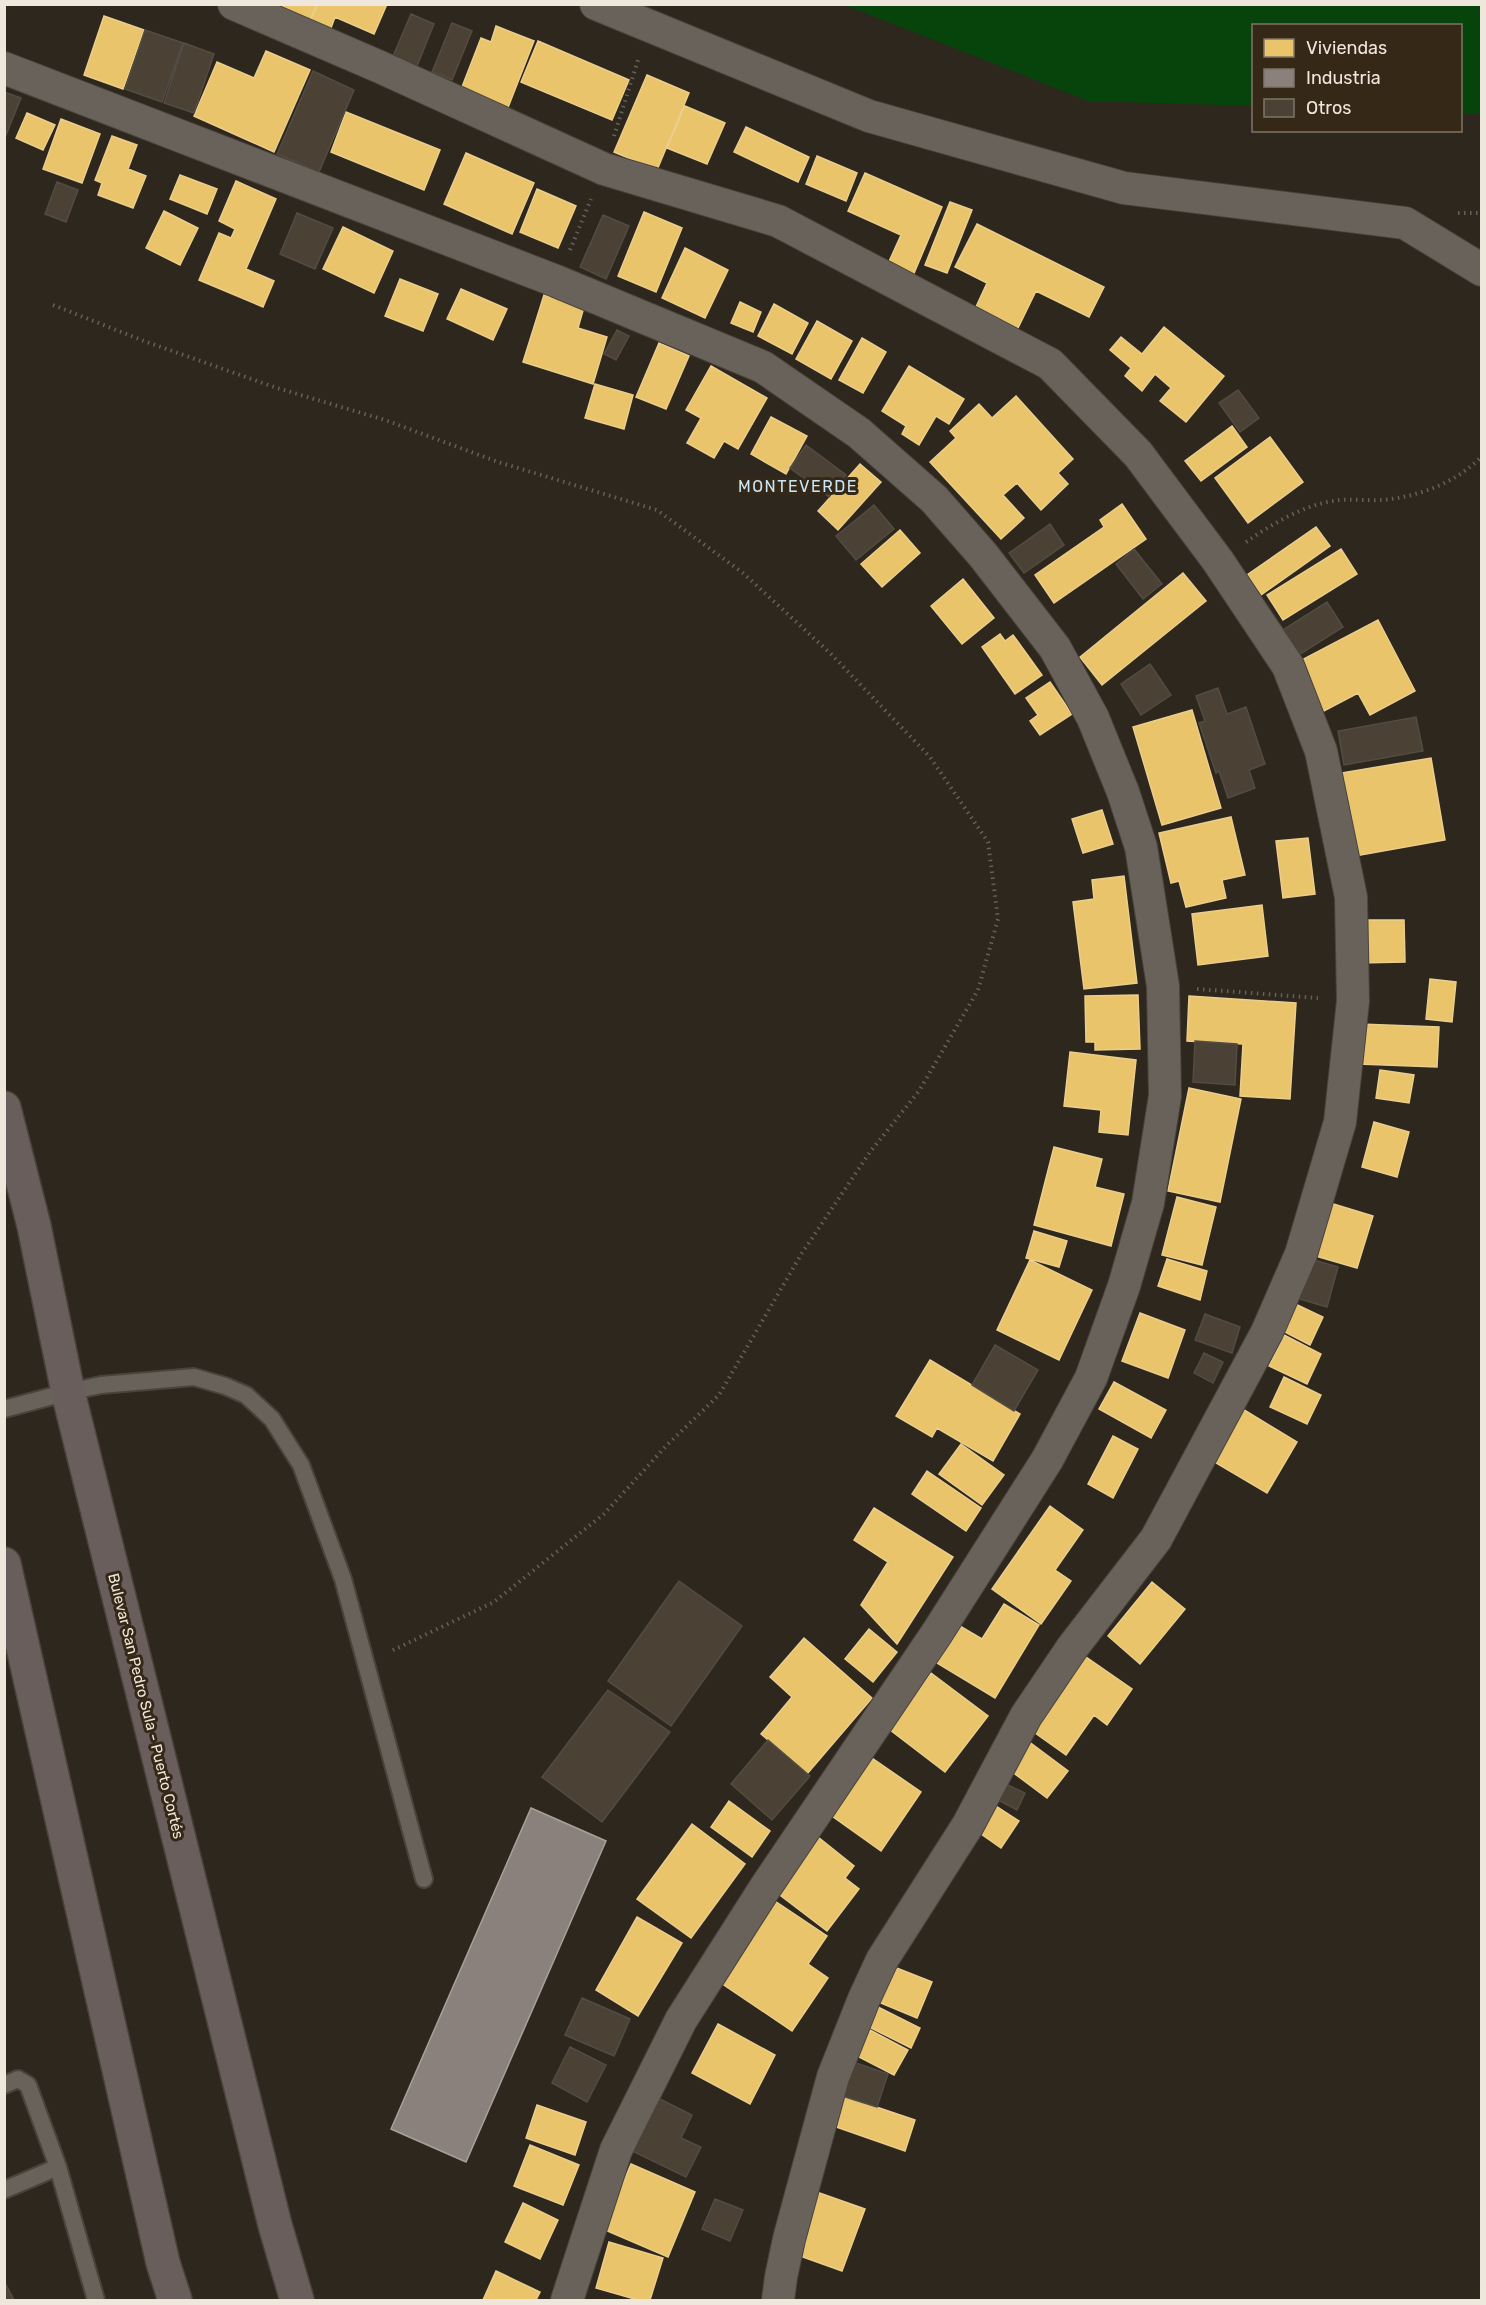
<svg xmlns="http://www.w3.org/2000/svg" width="1486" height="2305" viewBox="0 0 1486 2305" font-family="Rubik,sans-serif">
  <rect width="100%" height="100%" fill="#2e271e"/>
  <path fill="#06440b" d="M 845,5 L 1481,5 L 1481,114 L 1461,114 L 1460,26 L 1254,26 L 1253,106 L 1088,101 Z"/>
  <path fill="#e9c46a" stroke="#ebce8c" stroke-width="1.5" d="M 264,4 L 317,4 L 306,29 Z
    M 318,4 L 387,4 L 374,34 L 335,17 L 331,28 L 311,20 Z
    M 104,16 L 144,30 L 123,89 L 84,75 Z
    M 496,26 L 534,41 L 507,110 L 460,92 L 481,38 L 491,42 Z
    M 538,41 L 629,80 L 612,120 L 521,82 Z
    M 266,51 L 310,70 L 274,152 L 194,116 L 217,62 L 254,78 Z
    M 647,75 L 689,93 L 657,170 L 614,152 Z
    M 685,106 L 725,123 L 707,164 L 667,148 Z
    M 346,112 L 440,150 L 424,190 L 331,152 Z
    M 27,113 L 55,125 L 43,150 L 16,138 Z
    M 61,119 L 100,134 L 82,183 L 43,169 Z
    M 746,127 L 809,157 L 798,182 L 734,152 Z
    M 112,136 L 137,145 L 128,169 L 146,176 L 133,208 L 98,195 L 102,183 L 95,180 Z
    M 466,153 L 534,183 L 512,234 L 444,204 Z
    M 817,156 L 857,173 L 846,201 L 806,184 Z
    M 865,173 L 942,207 L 912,278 L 887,266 L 901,235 L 848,211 Z
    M 180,175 L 217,189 L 207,214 L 170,199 Z
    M 236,181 L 276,199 L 246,269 L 274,281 L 263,307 L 199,280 L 219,233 L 231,238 L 235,229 L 219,221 Z
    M 537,189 L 576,206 L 558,248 L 520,232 Z
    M 950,202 L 972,210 L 947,273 L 925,265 Z
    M 164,211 L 198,228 L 180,265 L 146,248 Z
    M 644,212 L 682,228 L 656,292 L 618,276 Z
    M 977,224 L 1104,287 L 1089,317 L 1036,291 L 1018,328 L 976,307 L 987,283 L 955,267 Z
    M 343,227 L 393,251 L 374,293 L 323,269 Z
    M 685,248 L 728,270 L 705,318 L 662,298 Z
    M 400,279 L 438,294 L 423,331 L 385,316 Z
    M 461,289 L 507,309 L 493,340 L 447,319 Z
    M 544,295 L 584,307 L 578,328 L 607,337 L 593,384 L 523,362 Z
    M 740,302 L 761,312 L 753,332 L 731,323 Z
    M 774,304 L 808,323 L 792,354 L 758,336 Z
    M 817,321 L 852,341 L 831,379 L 796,359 Z
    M 1164,327 L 1224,376 L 1186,422 L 1160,401 L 1171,388 L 1155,374 L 1142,391 L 1125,376 L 1131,368 L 1110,350 L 1121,337 L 1142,354 Z
    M 862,338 L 886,352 L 863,393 L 839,380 Z
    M 659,343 L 689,356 L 666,409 L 636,397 Z
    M 711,366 L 767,398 L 738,449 L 724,441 L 714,458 L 687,443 L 701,418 L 686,410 Z
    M 909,366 L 964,399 L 949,424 L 936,416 L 919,445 L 902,434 L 906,426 L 882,411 Z
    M 595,384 L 633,395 L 624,429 L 585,418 Z
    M 1016,396 L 1073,459 L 1058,473 L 1068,484 L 1041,510 L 1017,483 L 1003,495 L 1024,518 L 1001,539 L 930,462 L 956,438 L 950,431 L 979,404 L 992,418 Z
    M 771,417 L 807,436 L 786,474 L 751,454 Z
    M 1232,426 L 1247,447 L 1201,481 L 1185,461 Z
    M 1270,437 L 1303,482 L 1248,523 L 1215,478 Z
    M 860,464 L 881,482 L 838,530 L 818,511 Z
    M 1122,504 L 1146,539 L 1054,603 L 1035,575 L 1104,527 L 1100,520 Z
    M 1316,527 L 1330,546 L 1261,595 L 1247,575 Z
    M 900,530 L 920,553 L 882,587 L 861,564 Z
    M 1341,549 L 1357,574 L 1283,620 L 1267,595 Z
    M 1183,573 L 1206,601 L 1102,685 L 1080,657 Z
    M 963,579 L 994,618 L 962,644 L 931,606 Z
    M 1378,620 L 1415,691 L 1370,715 L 1358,693 L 1322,712 L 1296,663 Z
    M 1000,634 L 1005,641 L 1013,635 L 1042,675 L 1015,694 L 982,647 Z
    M 1050,682 L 1072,714 L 1040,735 L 1030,721 L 1038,715 L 1026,698 Z
    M 1192,710 L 1221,808 L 1162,825 L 1133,727 Z
    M 1431,758 L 1445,840 L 1350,857 L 1335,774 Z
    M 1102,810 L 1113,844 L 1083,853 L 1072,819 Z
    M 1231,817 L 1245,875 L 1222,880 L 1226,898 L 1186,907 L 1179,881 L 1171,883 L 1159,833 Z
    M 1308,838 L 1315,894 L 1283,898 L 1276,841 Z
    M 1124,876 L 1137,983 L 1084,989 L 1073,902 L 1094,899 L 1092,880 Z
    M 1262,905 L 1268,956 L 1198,965 L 1192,914 Z
    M 1358,920 L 1404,920 L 1405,962 L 1359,963 Z
    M 1430,979 L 1456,982 L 1452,1022 L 1426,1019 Z
    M 1138,995 L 1140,1049 L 1095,1050 L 1095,1042 L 1086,1042 L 1085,996 Z
    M 1189,996 L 1296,1003 L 1290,1099 L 1240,1096 L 1243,1044 L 1187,1041 Z
    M 1359,1024 L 1439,1027 L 1437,1067 L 1358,1064 Z
    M 1070,1052 L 1136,1060 L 1128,1135 L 1099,1132 L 1101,1110 L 1064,1106 Z
    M 1380,1070 L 1414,1075 L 1409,1103 L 1376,1098 Z
    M 1189,1088 L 1241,1099 L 1220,1202 L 1168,1191 Z
    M 1374,1122 L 1409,1132 L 1397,1177 L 1362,1167 Z
    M 1054,1147 L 1102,1159 L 1095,1187 L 1124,1194 L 1111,1246 L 1034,1225 Z
    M 1177,1197 L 1216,1207 L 1202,1265 L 1162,1255 Z
    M 1327,1202 L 1373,1216 L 1357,1268 L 1312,1255 Z
    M 1034,1231 L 1067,1241 L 1059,1267 L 1026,1258 Z
    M 1167,1259 L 1207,1271 L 1200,1300 L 1158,1286 Z
    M 1030,1260 L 1092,1290 L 1059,1360 L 997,1330 Z
    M 1289,1301 L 1323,1317 L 1310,1345 L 1277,1328 Z
    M 1140,1313 L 1185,1330 L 1168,1378 L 1122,1361 Z
    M 1284,1335 L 1321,1354 L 1307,1384 L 1269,1366 Z
    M 930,1360 L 1020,1414 L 993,1461 L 937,1428 L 932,1437 L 896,1416 Z
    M 1284,1377 L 1321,1395 L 1307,1424 L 1270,1407 Z
    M 1114,1382 L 1166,1410 L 1151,1438 L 1099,1409 Z
    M 1236,1405 L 1297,1442 L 1267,1493 L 1206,1457 Z
    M 1113,1436 L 1138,1449 L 1113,1498 L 1088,1484 Z
    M 961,1444 L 1004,1475 L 982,1505 L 939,1474 Z
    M 927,1471 L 981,1508 L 966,1531 L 912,1494 Z
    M 1050,1506 L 1083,1530 L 1055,1570 L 1071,1581 L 1041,1624 L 992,1589 Z
    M 874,1508 L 953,1557 L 897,1644 L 861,1605 L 888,1562 L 854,1540 Z
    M 1152,1582 L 1185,1609 L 1140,1664 L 1108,1636 Z
    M 1004,1604 L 1039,1625 L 995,1698 L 937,1663 L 960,1626 L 982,1639 Z
    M 869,1629 L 897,1652 L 873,1682 L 845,1659 Z
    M 804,1638 L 872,1698 L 807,1774 L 761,1734 L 792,1697 L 770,1677 Z
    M 1076,1650 L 1132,1689 L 1107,1725 L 1094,1715 L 1066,1755 L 1024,1725 Z
    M 931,1673 L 988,1716 L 945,1772 L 889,1729 Z
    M 1024,1738 L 1068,1771 L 1047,1798 L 1003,1765 Z
    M 872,1758 L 921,1792 L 881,1851 L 832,1816 Z
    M 729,1801 L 770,1831 L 752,1857 L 711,1827 Z
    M 991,1803 L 1019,1821 L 1001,1848 L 974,1829 Z
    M 692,1824 L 745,1864 L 691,1938 L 637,1899 Z
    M 818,1837 L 854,1866 L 845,1878 L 859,1889 L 827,1931 L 776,1892 Z
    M 775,1901 L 827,1936 L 808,1964 L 828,1978 L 792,2031 L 721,1983 Z
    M 637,1917 L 682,1943 L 638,2016 L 596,1990 Z
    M 884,1963 L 932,1982 L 917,2018 L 869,1998 Z
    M 868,2002 L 920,2028 L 911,2048 L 859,2022 Z
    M 718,2024 L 775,2055 L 750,2104 L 692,2073 Z
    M 870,2030 L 908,2050 L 894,2075 L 857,2056 Z
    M 832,2092 L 915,2120 L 905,2151 L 822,2122 Z
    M 537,2105 L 586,2122 L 575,2155 L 526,2138 Z
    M 530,2145 L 579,2165 L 563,2205 L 514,2186 Z
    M 631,2164 L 695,2192 L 668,2257 L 603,2229 Z
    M 811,2190 L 865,2209 L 842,2271 L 789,2252 Z
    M 523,2203 L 558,2220 L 540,2259 L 505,2242 Z
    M 609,2242 L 663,2258 L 650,2300 L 638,2300 L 596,2288 Z
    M 496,2271 L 540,2292 L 536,2300 L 483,2300 Z"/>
  <path fill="#8a817c" stroke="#a9a099" stroke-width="1.5" d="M 531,1808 L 606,1841 L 466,2162 L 391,2129 Z"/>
  <path fill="#4b4235" stroke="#524c44" stroke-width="1.5" d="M 411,14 L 434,24 L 417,66 L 393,56 Z
    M 452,23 L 472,31 L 452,80 L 432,72 Z
    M 145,30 L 183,43 L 162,102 L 125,89 Z
    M 184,43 L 214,54 L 194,113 L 164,103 Z
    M 313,71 L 354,90 L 319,172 L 277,154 Z
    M 4,92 L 21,98 L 4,140 Z
    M 57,182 L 78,190 L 66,222 L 45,214 Z
    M 297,213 L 333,228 L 315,269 L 280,254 Z
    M 603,215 L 629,226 L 606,279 L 580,267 Z
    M 617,330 L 629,336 L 616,360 L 604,354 Z
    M 1238,390 L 1259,418 L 1240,432 L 1219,403 Z
    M 806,445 L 846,475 L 829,497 L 790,468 Z
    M 874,505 L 894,529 L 856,560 L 836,536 Z
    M 1050,524 L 1064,545 L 1024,573 L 1009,553 Z
    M 1134,549 L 1162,584 L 1143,599 L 1116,564 Z
    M 1327,602 L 1343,627 L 1294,658 L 1278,633 Z
    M 1150,664 L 1171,695 L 1141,715 L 1121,684 Z
    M 1218,688 L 1227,714 L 1246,707 L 1265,764 L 1249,770 L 1255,788 L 1228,798 L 1219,771 L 1216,773 L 1199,723 L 1205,721 L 1196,696 Z
    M 1416,717 L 1423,751 L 1344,765 L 1338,731 Z
    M 1195,1041 L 1237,1044 L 1235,1085 L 1193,1082 Z
    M 1304,1257 L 1338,1267 L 1327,1307 L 1293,1297 Z
    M 1205,1314 L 1240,1327 L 1232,1353 L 1195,1340 Z
    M 995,1345 L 1038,1370 L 1014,1411 L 972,1385 Z
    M 1204,1353 L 1223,1362 L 1213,1383 L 1194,1373 Z
    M 679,1581 L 742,1626 L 671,1726 L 608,1681 Z
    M 608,1690 L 670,1732 L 602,1822 L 542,1777 Z
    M 768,1740 L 810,1776 L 772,1820 L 731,1784 Z
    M 999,1781 L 1025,1793 L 1017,1810 L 992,1797 Z
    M 582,1998 L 630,2019 L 614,2056 L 565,2035 Z
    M 570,2047 L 606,2065 L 587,2102 L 552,2083 Z
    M 850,2061 L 888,2074 L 877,2107 L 839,2095 Z
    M 658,2098 L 692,2115 L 681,2138 L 701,2147 L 686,2177 L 632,2151 Z
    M 715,2199 L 743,2210 L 730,2241 L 702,2229 Z
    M 4,2281 L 14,2300 L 4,2300 Z"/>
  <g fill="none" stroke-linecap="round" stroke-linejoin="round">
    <defs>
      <path id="lane" d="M 4,1409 L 68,1392 L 101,1385 L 194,1377 L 225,1386 L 246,1395 L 272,1419 L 301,1465 L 343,1579 L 424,1879
        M 4,2085 L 18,2079 L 28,2085 L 58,2167 L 96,2300
        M 4,2190 L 58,2167"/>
      <path id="street" d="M 234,4 L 380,67 L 604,169 L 778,221 L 1050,364 L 1138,454 L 1218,561 L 1288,666 L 1321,751 L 1351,897 L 1353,1001 L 1340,1122 L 1301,1254 L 1267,1332 L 1156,1539 L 1072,1648 L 1026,1716 L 968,1825 L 882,1960 L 864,1999 L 833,2077 L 789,2239 L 781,2277 L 778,2300
        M 596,4 L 869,116 L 1124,188 L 1405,223 L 1482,270
        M 4,68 L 556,281 L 763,367 L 859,433 L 934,499 L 983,555 L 1055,648 L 1093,718 L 1123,792 L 1141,847 L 1163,986 L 1165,1096 L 1148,1203 L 1124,1286 L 1091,1378 L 1047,1460 L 937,1633 L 765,1888 L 681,2020 L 616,2150 L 567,2300"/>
      <path id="highway" d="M 4,1108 L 34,1226 L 68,1392 L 275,2225 L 297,2300
        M 4,1564 L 163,2263 L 175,2300"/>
    </defs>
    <use href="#lane" stroke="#4a433b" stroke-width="20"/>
    <use href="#street" stroke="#4a433b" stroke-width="34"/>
    <use href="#highway" stroke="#4a433b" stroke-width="36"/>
    <path stroke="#65605a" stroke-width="4" stroke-dasharray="1.5 4.5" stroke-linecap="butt" d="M 614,136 L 639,57
      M 1458,213 L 1482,213
      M 570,250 L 591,199
      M 53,305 L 144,341 L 277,388 L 385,420 L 498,462 L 657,510 L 743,573 L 831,654 L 930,757 L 988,842 L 998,919 L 978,990 L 919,1091 L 870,1152 L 802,1253 L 719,1395 L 667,1445 L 604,1514 L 494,1602 L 389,1652
      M 1246,542 C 1272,524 1302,506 1333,501 C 1349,498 1367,501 1383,500 C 1420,496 1456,483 1482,456
      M 1197,989 L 1318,998"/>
    <use href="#lane" stroke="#68625a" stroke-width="16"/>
    <use href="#street" stroke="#68625a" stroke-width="32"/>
    <use href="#highway" stroke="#6a5e5d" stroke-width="33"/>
  </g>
  <g text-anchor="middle" stroke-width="6" stroke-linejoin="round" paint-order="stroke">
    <g font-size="15" fill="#f0e7dc" stroke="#352817">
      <text transform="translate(146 1706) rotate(76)" y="5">Bulevar San Pedro Sula - Puerto Cortés</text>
    </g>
    <g font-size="16" letter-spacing="1.5" fill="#c8e8f8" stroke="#352817">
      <text x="798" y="492">MONTEVERDE</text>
    </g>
  </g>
  <rect width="1486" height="2305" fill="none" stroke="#f0e7dc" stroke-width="12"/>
  <rect x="1252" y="24" width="210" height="108" fill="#352817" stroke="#807466" stroke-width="1.5"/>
  <rect x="1264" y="39" width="30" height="18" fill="#e9c46a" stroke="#807466" stroke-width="1.5"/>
  <text x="1306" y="54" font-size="18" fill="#f0e7dc">Viviendas</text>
  <rect x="1264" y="69" width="30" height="18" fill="#8a817c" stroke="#807466" stroke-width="1.5"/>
  <text x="1306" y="84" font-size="18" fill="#f0e7dc">Industria</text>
  <rect x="1264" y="99" width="30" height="18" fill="#4b4235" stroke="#807466" stroke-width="1.5"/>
  <text x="1306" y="114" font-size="18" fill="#f0e7dc">Otros</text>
</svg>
